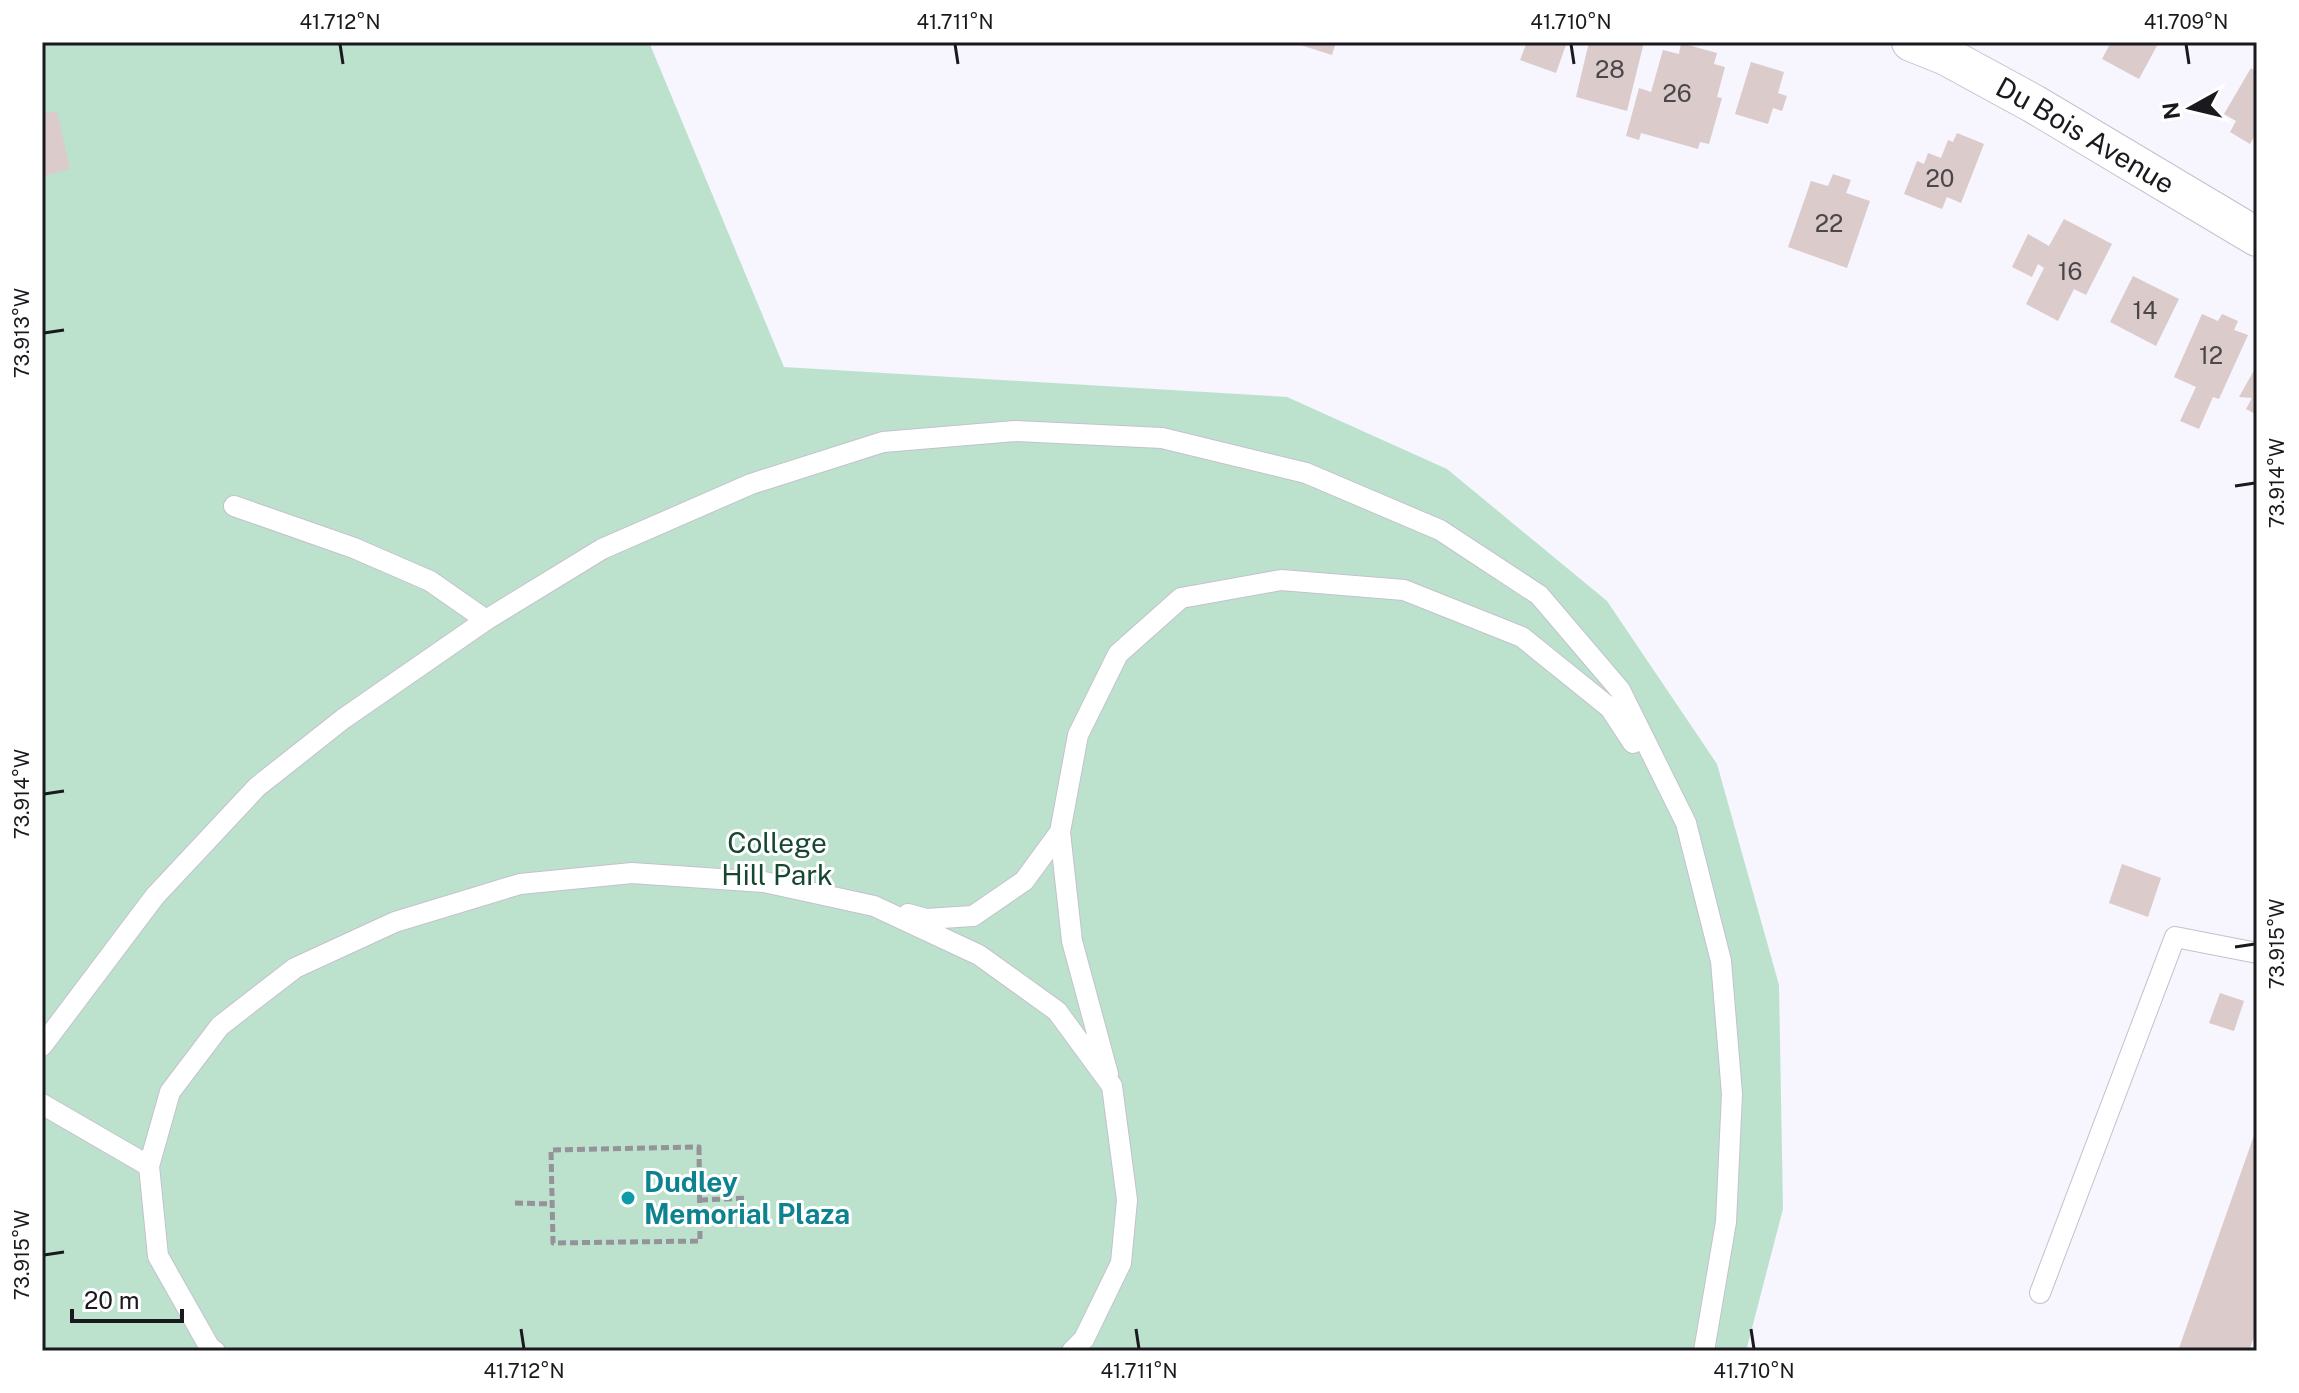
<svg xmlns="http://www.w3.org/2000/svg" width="2299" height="1393" viewBox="0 0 2299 1393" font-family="'Public Sans',sans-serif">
  <rect width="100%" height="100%" fill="#f7f5fd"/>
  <path fill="#bce2cd" d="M 42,42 L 649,42 L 784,367 L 1287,397 L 1447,469 L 1607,601 L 1717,764 L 1779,985 L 1783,1209 L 1746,1351 L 42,1351 Z"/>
  <path fill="#dbcbca" d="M 1291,42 L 1336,42 L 1332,55 Z
    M 1527,42 L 1567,42 L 1556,73 L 1520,60 Z
    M 1589,42 L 1644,42 L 1627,111 L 1576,97 Z
    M 2111,42 L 2159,42 L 2139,79 L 2102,59 Z
    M 1681,43 L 1717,53 L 1714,64 L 1725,67 L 1717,97 L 1722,98 L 1709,144 L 1700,142 L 1698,149 L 1641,133 L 1639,140 L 1626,136 L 1639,88 L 1651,92 L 1663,50 L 1679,54 Z
    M 1751,62 L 1784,72 L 1778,93 L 1787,96 L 1782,111 L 1773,108 L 1768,124 L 1735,114 Z
    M 2251,68 L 2257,72 L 2257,132 L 2250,144 L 2230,132 L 2236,121 L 2224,114 Z
    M 57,111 L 70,169 L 42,176 L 42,114 Z
    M 1957,133 L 1984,144 L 1961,203 L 1947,197 L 1942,209 L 1904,194 L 1917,161 L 1924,164 L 1928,153 L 1941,158 L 1948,140 L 1953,142 Z
    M 1833,174 L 1851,180 L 1846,193 L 1870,201 L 1847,268 L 1788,247 L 1811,181 L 1828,186 Z
    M 2064,219 L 2112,244 L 2086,295 L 2074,289 L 2058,321 L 2026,304 L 2044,268 L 2038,264 L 2032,277 L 2012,267 L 2028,234 L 2049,246 Z
    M 2133,276 L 2179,299 L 2156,346 L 2110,322 Z
    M 2202,314 L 2218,321 L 2222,314 L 2238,321 L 2234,330 L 2248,335 L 2219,399 L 2213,397 L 2199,429 L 2180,421 L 2196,387 L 2174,377 Z
    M 2257,365 L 2257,415 L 2246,409 L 2252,398 L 2239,397 Z
    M 2122,864 L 2161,878 L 2148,917 L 2109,903 Z
    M 2220,993 L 2244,1001 L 2234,1031 L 2209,1023 Z
    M 2257,1127 L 2257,1329 L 2249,1351 L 2178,1351 Z"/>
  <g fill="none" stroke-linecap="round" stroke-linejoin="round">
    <defs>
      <path id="service" d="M 234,506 L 354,548 L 430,581 L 486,620
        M 908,914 L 926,919 L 973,916 L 1024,881 L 1060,832
        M 42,1046 L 155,896 L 257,787 L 343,719 L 486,620 L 602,549 L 751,484 L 883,442 L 1015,431 L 1162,438 L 1306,473 L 1440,530 L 1539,595 L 1620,690 L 1686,823 L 1721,961 L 1732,1094 L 1726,1222 L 1704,1351
        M 1108,1074 L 1072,941 L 1060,832 L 1078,735 L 1118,654 L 1181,598 L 1281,580 L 1404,590 L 1522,637 L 1610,708 L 1633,743
        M 42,1104 L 149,1166
        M 2040,1293 L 2175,937 L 2257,953
        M 215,1351 L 210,1348 L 158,1256 L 149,1166 L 170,1092 L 220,1026 L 295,968 L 395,922 L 520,884 L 632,873 L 764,882 L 874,906 L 979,955 L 1057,1011 L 1112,1086 L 1127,1200 L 1121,1263 L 1084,1339 L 1072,1351"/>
      <g id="minor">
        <path id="s1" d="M 1911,42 L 1946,56 L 2034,104 L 2257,237"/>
      </g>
    </defs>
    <use href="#service" stroke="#c4c1ce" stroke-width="22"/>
    <use href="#minor" stroke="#c4c1ce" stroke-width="40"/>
    <path stroke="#949399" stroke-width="5" stroke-dasharray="8 4" stroke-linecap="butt" d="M 699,1147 L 700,1241 L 553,1243 L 551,1150 Z
      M 700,1200 L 747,1198
      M 515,1203 L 552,1204"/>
    <use href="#service" stroke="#fff" stroke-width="20"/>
    <use href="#minor" stroke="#fff" stroke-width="38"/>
  </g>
  <path fill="none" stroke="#1a191e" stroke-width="3" d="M 340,44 L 343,64M 955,44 L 958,64M 1571,44 L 1574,64M 2186,44 L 2189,64M 44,333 L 64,330M 2235,486 L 2255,483M 44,794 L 64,791M 2235,947 L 2255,944M 44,1255 L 64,1252M 521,1329 L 524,1349M 1136,1329 L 1139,1349M 1751,1329 L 1754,1349"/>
  <circle fill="#0f9aa8" stroke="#fff" stroke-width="3" cx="628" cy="1198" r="8"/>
  <g text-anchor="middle" stroke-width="6" stroke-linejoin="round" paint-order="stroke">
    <g font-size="24" fill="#4a4649">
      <text x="1610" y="78">28</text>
      <text x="1677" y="102">26</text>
      <text x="1940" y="187">20</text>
      <text x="1829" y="232">22</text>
      <text x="2070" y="280">16</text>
      <text x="2145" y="319">14</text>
      <text x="2211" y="364">12</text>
    </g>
    <g font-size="28" fill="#1a191e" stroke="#fff">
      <text dy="10" stroke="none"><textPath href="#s1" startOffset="198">Du Bois Avenue</textPath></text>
    </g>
    <g font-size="28" fill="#154732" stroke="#fff">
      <text x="777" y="853">College<tspan x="777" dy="32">Hill Park</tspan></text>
    </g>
    <g font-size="28" font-weight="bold" fill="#0d838f" stroke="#fff" text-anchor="start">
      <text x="644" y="1192">Dudley<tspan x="644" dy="32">Memorial Plaza</tspan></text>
    </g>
  </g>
  <rect width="2299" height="1393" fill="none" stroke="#ffffff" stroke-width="88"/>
  <g transform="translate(2191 108) rotate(262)" stroke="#ffffff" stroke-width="6" paint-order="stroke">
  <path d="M0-6L14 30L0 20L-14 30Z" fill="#1a191e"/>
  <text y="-12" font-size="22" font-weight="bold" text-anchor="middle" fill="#1a191e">N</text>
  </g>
  <path d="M72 1309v12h110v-12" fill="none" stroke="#1a191e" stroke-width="4"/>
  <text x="84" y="1309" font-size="24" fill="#1a191e" stroke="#ffffff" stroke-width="6" paint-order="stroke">20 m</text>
  <rect x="44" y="44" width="2211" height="1305" fill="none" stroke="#1a191e" stroke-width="3"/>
  <g font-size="20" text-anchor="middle" fill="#1a191e">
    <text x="340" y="29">41.712°N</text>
    <text x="955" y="29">41.711°N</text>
    <text x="1571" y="29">41.710°N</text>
    <text x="2186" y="29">41.709°N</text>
    <text transform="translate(22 333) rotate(-90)" y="7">73.913°W</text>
    <text transform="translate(2277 483) rotate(-90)" y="7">73.914°W</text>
    <text transform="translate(22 794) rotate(-90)" y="7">73.914°W</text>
    <text transform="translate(2277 944) rotate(-90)" y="7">73.915°W</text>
    <text transform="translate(22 1255) rotate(-90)" y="7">73.915°W</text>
    <text x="524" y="1378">41.712°N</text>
    <text x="1139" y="1378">41.711°N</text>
    <text x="1754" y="1378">41.710°N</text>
  </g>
</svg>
